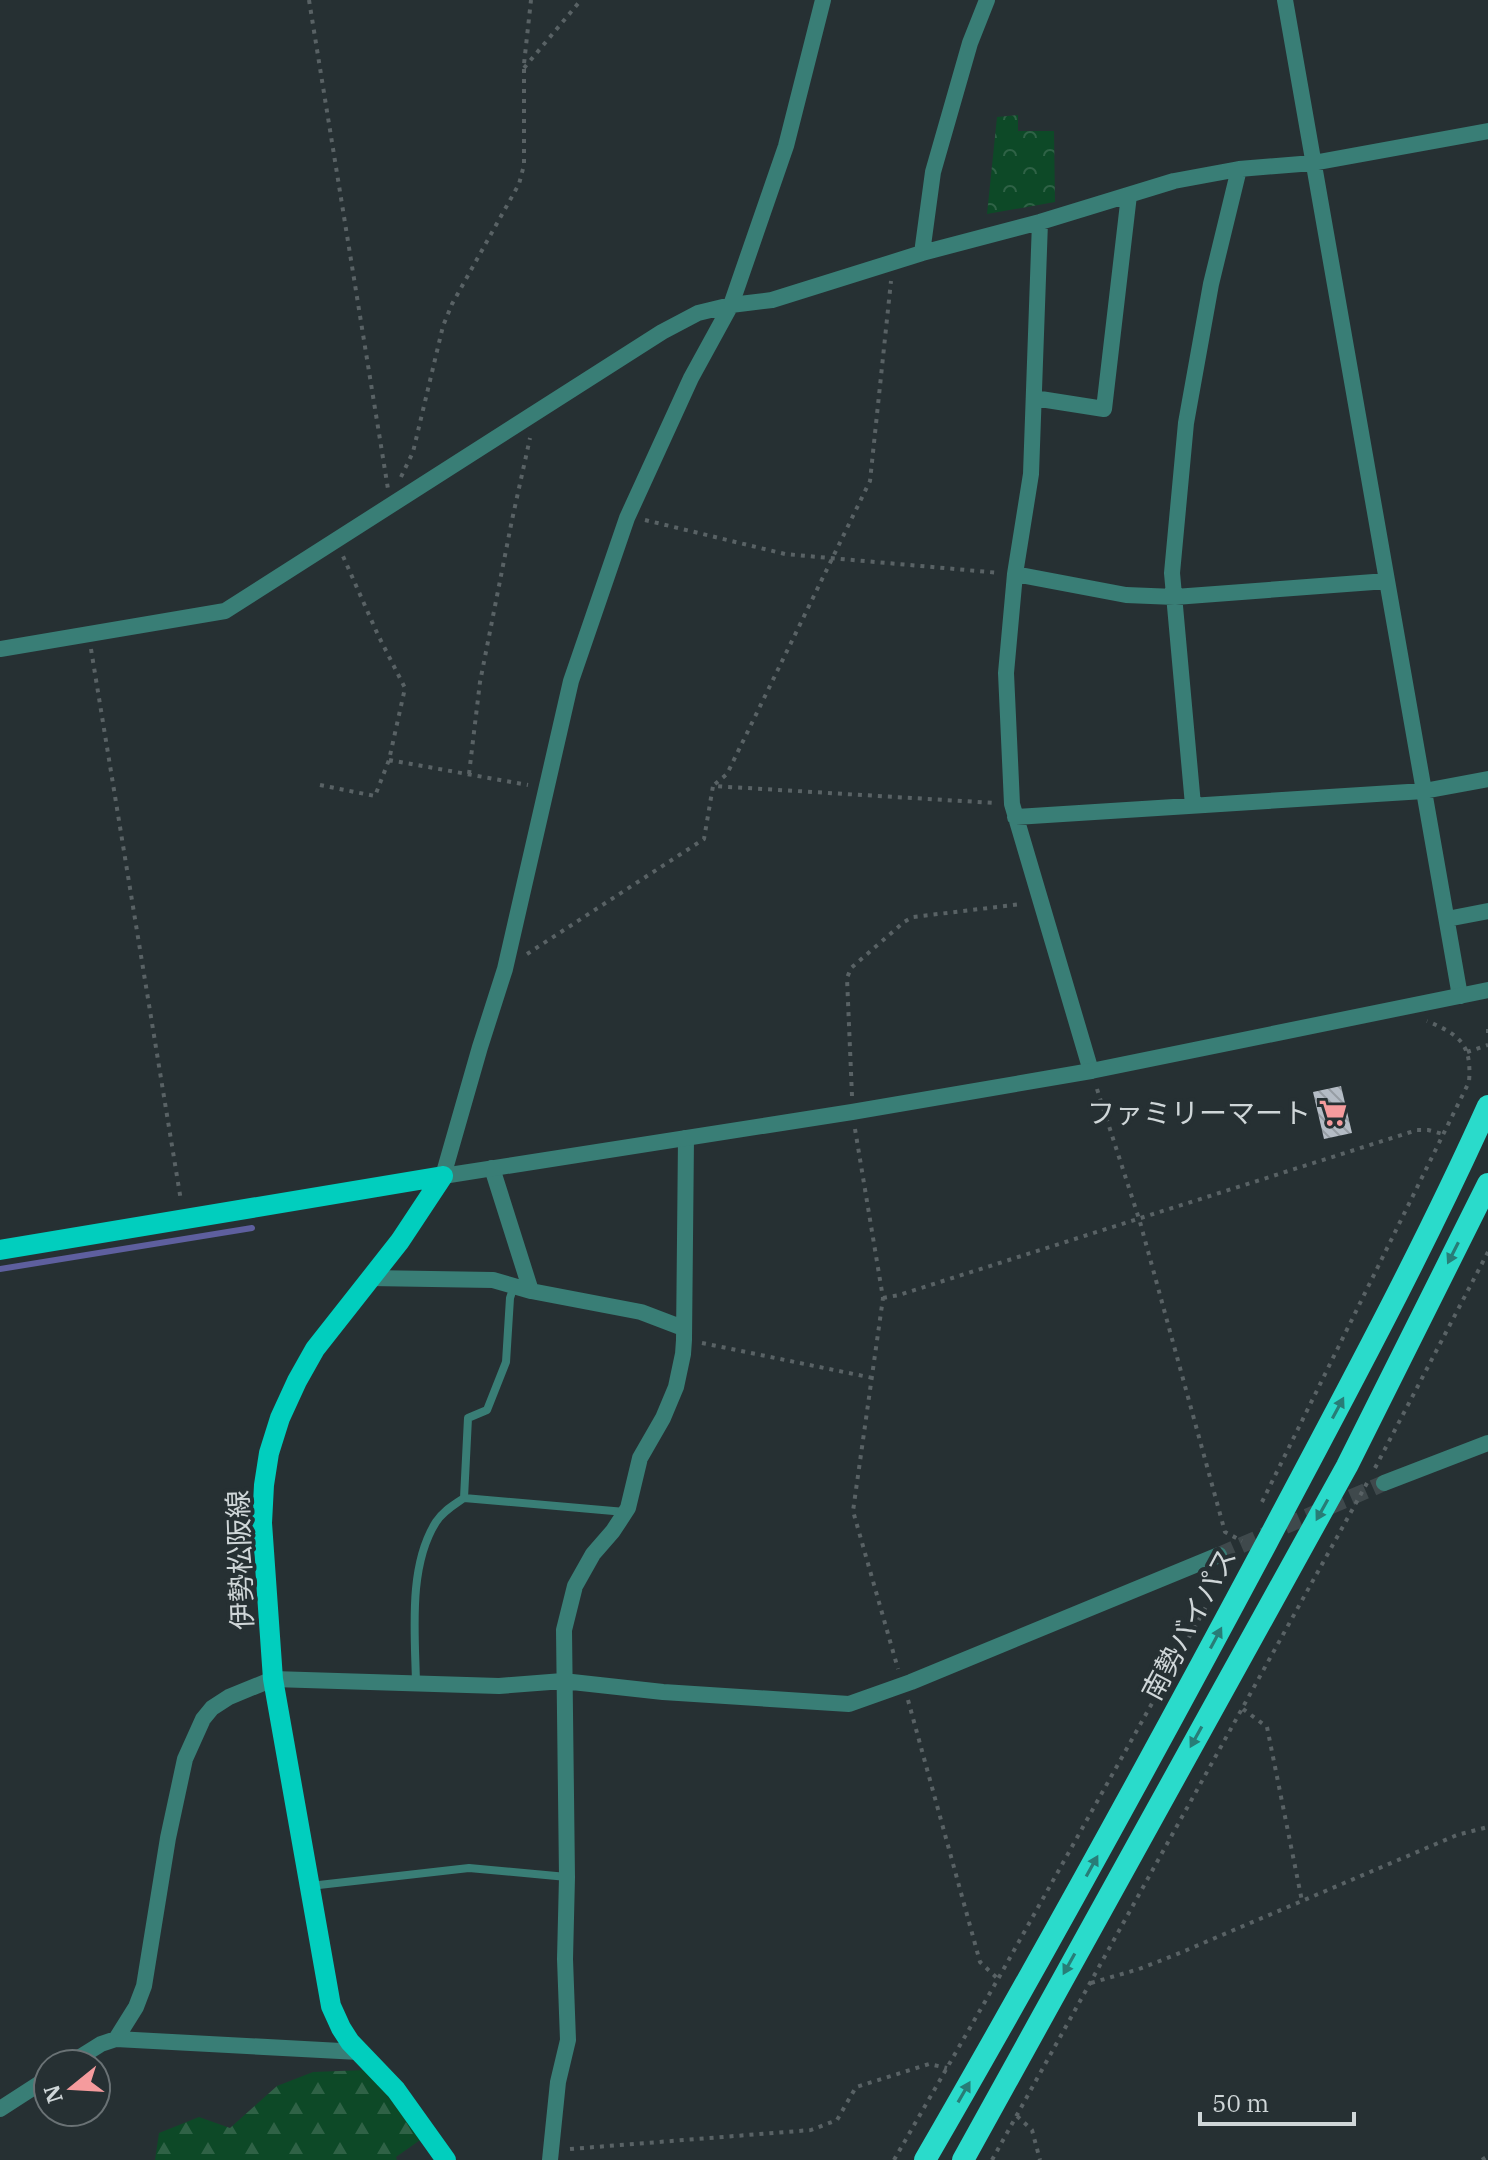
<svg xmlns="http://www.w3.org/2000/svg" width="1488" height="2160" viewBox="0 0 1488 2160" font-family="'IBM Plex Serif','Noto Sans JP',serif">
  <defs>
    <pattern id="forest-firs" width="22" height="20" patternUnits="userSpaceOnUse" patternTransform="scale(2)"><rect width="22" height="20" fill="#0d4927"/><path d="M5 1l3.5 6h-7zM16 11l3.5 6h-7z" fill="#2f6246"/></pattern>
    <pattern id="park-crowns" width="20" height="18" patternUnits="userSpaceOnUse" patternTransform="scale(2)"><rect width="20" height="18" fill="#0d4927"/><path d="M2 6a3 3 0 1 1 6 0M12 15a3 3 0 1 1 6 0" fill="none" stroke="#2f6246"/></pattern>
    <pattern id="building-back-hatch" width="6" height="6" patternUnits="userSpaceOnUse" patternTransform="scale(2)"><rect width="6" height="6" fill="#b4bcc5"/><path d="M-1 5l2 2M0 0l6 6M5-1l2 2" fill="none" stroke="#969da4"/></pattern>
  </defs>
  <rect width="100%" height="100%" fill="#263033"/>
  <path fill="url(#forest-firs)" d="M 366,2070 L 423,2138 L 396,2157 L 397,2160 L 155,2160 L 159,2133 L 199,2117 L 230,2128 L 277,2086 L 313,2072 Z"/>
  <path fill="url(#park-crowns)" d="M 1018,115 L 1018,131 L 1054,131 L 1055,202 L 987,214 L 997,117 Z"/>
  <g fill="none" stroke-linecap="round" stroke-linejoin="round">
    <path stroke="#5e5f9e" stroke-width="6" d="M 0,1269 L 252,1228"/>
  </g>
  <path fill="url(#building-back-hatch)" d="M 1341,1086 L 1352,1133 L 1324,1139 L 1313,1092 Z"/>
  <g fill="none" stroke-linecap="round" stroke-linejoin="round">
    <path stroke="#3f494c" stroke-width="16" stroke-dasharray="16 8" stroke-linecap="butt" d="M 1219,1555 L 1384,1483"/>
    <path stroke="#596265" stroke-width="4" stroke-dasharray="4 6" stroke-linecap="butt" d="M 309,0 L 388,489
      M 524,68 L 581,0
      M 401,477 L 413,452 L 443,326 L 452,304 L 519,184 L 524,165 L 524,64 L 531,0
      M 645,520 L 785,554 L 1000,573
      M 91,649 L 181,1201
      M 389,760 L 528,785
      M 469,774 L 480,682 L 512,520 L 530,438
      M 715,784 L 727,774 L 870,481 L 891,281
      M 320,785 L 375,796 L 389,760 L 405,688 L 378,635 L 342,554
      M 527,954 L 704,839 L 713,786 L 995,803
      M 1488,1029 L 1488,1035
      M 1467,1052 L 1488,1045
      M 1097,1089 L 1140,1222 L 1225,1532 L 1242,1541
      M 852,1096 L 847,978 L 851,968 L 904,922 L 913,917 L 1022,904
      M 855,1129 L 883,1298 L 853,1511 L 898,1669
      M 883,1298 L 899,1295 L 1417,1130 L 1428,1130 L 1443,1134
      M 702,1343 L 873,1378
      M 1375,1468 L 1488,1252
      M 1262,1502 L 1469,1082 C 1472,1044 1460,1035 1427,1021
      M 908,1700 L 980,1962 L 997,1978
      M 1243,1709 L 1267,1727 L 1302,1901
      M 1091,1983 L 1139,1969 L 1175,1955 L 1457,1835 L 1488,1827
      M 1017,2116 L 1032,2130 L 1040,2160
      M 570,2149 L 811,2130 L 837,2120 L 856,2087 L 929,2064 L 947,2068
      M 894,2160 L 998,1979 L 1207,1605
      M 992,2160 L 1367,1483
      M 1482,2160 L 1488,2156"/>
    <path stroke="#397e76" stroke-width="8" d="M 464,1498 L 468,1418 L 487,1410 L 506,1362 L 510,1298 L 514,1286
      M 416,1683 C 415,1633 408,1566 436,1522 C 443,1511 454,1505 464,1498 L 625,1512
      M 310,1886 L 469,1868 L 567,1877"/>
    <path stroke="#397e76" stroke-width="16" d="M 1285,0 L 1460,996
      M 1040,222 L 1031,474 L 1015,574 L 1006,673 L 1012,804 L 1091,1071
      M 922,253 L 933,172 L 970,43 L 987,0
      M 1034,398 L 1104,409 L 1129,195
      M 1015,574 L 1126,595 L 1175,597 L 1387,581
      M 0,649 L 225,611 L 662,332 L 698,313 L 731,305 L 772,300 L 922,253 L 1040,222 L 1174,181 L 1239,169 L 1313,163 L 1488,131
      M 1193,805 L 1172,573 L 1186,423 L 1211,284 L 1239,169
      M 1015,817 L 1424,791 L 1488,779
      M 1447,919 L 1488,911
      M 492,1168 L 531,1291 L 641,1312 L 683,1328
      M 443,1176 L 480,1047 L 505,969 L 571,681 L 627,518 L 691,378 L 731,305 L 786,146 L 823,0
      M 370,1278 L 493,1280 L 531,1291
      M 1384,1483 L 1488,1443
      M 116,2039 L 359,2052
      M 69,2064 L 101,2044 L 116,2039 L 136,2007 L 144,1986 L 168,1838 L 185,1759 L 203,1719 L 212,1708 L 229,1697 L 273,1679 L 499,1686 L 563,1681 L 663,1692 L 849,1704 L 911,1682 L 1219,1555
      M 0,2109 L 48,2078
      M 550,2160 L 558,2082 L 568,2040 L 565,1959 L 567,1877 L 564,1630 L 575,1586 L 593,1554 L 613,1531 L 628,1508 L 640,1458 L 663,1418 L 676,1387 L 683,1354 L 684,1340 L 686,1138"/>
    <path stroke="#397e76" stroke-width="16" d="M 443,1176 L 852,1112 L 1091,1071 L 1488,990"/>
    <path stroke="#01cebe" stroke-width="20" d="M 443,1176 L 400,1241 L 315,1349 L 297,1381 L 280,1418 L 269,1453 L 264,1485 L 262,1523 L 273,1679 L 331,2006 L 341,2028 L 350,2042 L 396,2090 L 446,2160
      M 0,1250 L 443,1176"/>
    <path stroke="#2adbcb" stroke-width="22" d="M 925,2160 C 1043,1956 1156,1750 1267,1542 C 1343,1398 1421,1255 1488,1106
      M 963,2160 L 1347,1466 L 1488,1184"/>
  </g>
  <defs><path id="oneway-solid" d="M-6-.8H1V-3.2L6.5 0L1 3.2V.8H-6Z" transform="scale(2)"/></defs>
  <g fill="#287d77">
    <use href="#oneway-solid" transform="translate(1453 1253) rotate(117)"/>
    <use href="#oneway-solid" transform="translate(1338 1408) rotate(-62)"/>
    <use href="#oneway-solid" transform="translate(1322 1510) rotate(119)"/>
    <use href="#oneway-solid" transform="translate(1216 1638) rotate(-62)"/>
    <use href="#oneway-solid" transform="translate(1196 1737) rotate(119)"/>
    <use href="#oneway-solid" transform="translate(1092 1866) rotate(-61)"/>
    <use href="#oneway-solid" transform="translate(1069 1964) rotate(119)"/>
    <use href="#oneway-solid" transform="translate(964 2092) rotate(-60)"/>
  </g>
  <defs>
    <symbol id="supermarket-bare" viewBox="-9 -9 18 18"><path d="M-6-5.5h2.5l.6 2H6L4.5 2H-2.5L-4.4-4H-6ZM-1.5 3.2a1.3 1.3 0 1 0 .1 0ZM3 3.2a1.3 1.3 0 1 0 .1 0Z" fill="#f59b9d" stroke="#263033" stroke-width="2.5" paint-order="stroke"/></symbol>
  </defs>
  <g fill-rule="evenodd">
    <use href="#supermarket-bare" x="1313" y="1093" width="40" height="40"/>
  </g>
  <g text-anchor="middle" stroke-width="8" stroke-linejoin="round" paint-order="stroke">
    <g font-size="28" fill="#cfd6d8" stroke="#263033" text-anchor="end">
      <text x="1311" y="1123">ファミリーマート</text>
    </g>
    <g font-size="28" fill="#cfd6d8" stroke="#263033">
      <text transform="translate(240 1560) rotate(-92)" y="10">伊勢松阪線</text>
      <text transform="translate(1189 1624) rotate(-62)" y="10">南勢バイパス</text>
    </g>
  </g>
  <g transform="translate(72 2088) rotate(252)"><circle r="38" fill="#263033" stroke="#6a7275" stroke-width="2"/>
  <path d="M0-6L14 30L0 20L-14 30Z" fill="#f59b9d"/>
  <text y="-12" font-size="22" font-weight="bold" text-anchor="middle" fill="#cfd6d8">N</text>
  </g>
  <path d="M1200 2112v12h154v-12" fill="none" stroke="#cfd6d8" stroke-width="4"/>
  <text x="1212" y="2112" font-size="24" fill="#cfd6d8" stroke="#263033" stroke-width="6" paint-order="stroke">50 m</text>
</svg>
